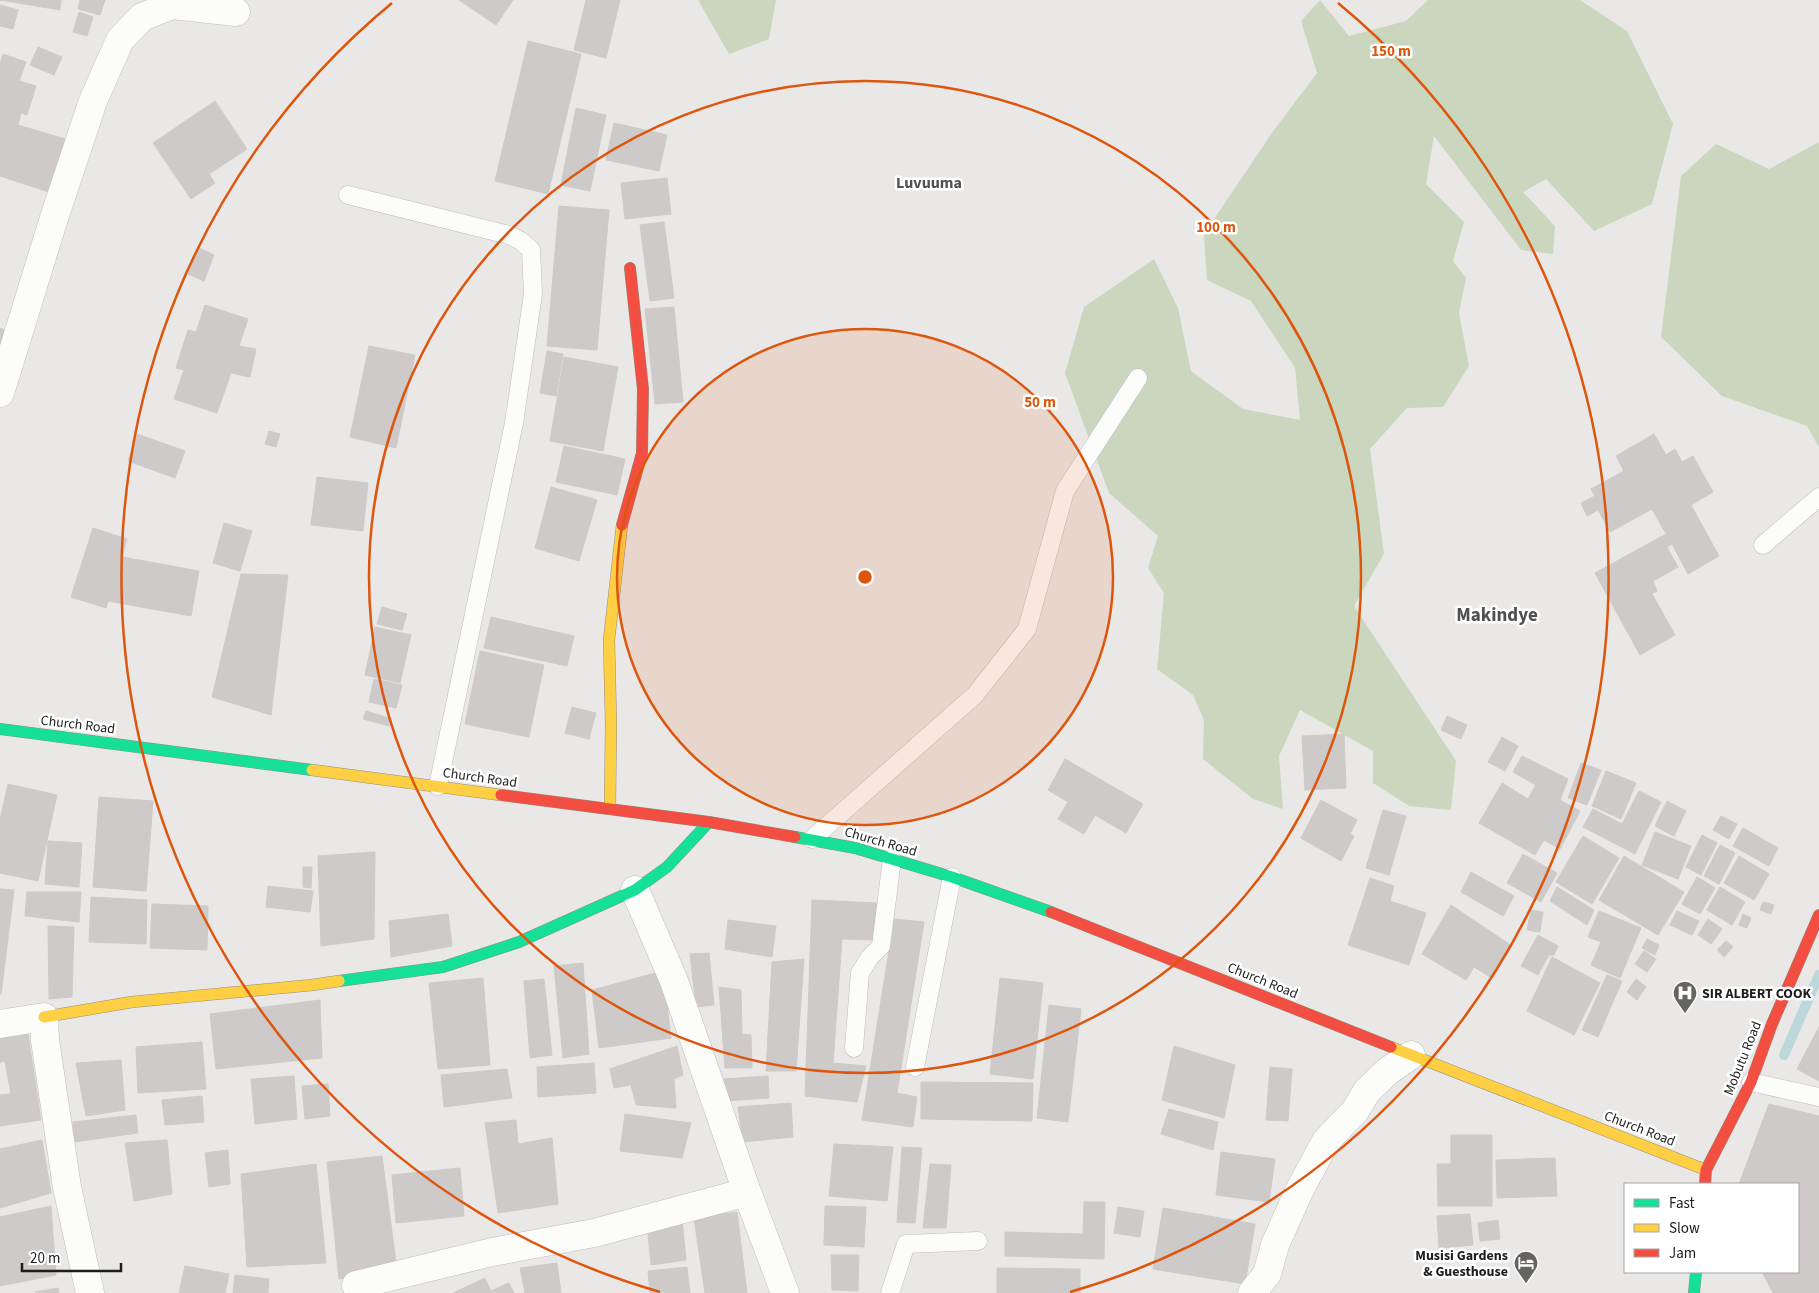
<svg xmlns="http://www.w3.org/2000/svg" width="1819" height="1293" viewBox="0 0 1819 1293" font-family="'Source Sans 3',sans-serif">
  <rect width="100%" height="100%" fill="#eae8e6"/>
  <path fill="#cad6be" d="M 698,0 L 776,0 L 769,39 L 729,54 Z
    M 1320,0 L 1349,36 L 1406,21 L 1428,0 L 1580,0 L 1627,31 L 1673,124 L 1652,204 L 1594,231 L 1546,179 L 1523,192 L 1555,226 L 1553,254 L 1521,250 L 1434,136 L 1426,184 L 1464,222 L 1453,261 L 1466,278 L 1459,313 L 1469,366 L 1443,407 L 1407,408 L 1370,449 L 1384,554 L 1354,606 L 1456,761 L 1451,810 L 1409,806 L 1373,783 L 1373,751 L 1300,710 L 1279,756 L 1283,809 L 1253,799 L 1203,759 L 1204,720 L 1193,695 L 1157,669 L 1164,593 L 1148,568 L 1158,536 L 1109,493 L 1065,373 L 1084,307 L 1154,259 L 1178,308 L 1191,371 L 1243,409 L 1300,420 L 1295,368 L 1251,301 L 1207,280 L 1204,234 L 1274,130 L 1317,73 L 1301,21 Z
    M 1819,142 L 1819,447 L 1807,426 L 1722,396 L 1661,337 L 1681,176 L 1716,144 L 1769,169 Z"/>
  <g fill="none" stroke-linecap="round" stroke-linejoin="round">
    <path stroke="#bcd8da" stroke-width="10" d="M 1784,1055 L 1819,975"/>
  </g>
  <path fill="#cdcac9" stroke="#cdcac7" d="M 0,0 L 61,0 L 60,10 Z
    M 80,0 L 105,0 L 100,15 L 78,9 Z
    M 459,0 L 513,0 L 496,25 Z
    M 586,0 L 620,0 L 606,58 L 574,50 Z
    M 0,5 L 18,10 L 13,29 L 0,26 Z
    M 79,12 L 93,17 L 87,36 L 73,32 Z
    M 528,41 L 581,54 L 548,194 L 495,181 Z
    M 38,47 L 62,57 L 54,75 L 30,65 Z
    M 3,54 L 26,62 L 19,81 L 36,86 L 27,115 L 21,113 L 18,125 L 78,143 L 52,193 L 0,176 L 0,64 Z
    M 215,101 L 247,149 L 209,174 L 215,183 L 191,199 L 153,143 Z
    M 576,108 L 606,115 L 590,191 L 561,185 Z
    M 614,123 L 667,135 L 659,171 L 606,160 Z
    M 667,178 L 671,214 L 625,219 L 621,183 Z
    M 559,206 L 609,210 L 597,350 L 547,346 Z
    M 664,222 L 674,298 L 650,301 L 640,225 Z
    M 199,248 L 214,255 L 204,281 L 188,274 Z
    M 205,305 L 248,319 L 239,346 L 256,349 L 250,377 L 231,373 L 217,413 L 174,399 L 184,370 L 176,368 L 188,330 L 196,332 Z
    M 674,307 L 683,402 L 655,404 L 645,309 Z
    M 0,328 L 7,331 L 0,349 Z
    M 369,346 L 415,355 L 396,448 L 350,437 Z
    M 547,351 L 563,354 L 556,396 L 540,393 Z
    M 564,357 L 618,367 L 603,451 L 550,441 Z
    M 269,431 L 280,434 L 276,447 L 265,444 Z
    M 137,434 L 185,451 L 175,478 L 128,461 Z
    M 1654,434 L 1666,455 L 1675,449 L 1682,462 L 1693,456 L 1713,492 L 1691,505 L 1719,556 L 1688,574 L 1672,544 L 1667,547 L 1678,567 L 1653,581 L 1657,591 L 1652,594 L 1675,635 L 1640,655 L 1595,573 L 1666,534 L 1652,509 L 1610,532 L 1598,510 L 1587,516 L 1581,503 L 1595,496 L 1591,489 L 1624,471 L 1616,456 Z
    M 564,446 L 625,459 L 617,495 L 556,482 Z
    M 317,477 L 368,483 L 363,531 L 311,525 Z
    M 551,487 L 597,500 L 579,561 L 535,548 Z
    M 224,523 L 252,531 L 240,571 L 213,563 Z
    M 93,528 L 127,539 L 122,557 L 199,571 L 191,616 L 108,601 L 106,608 L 71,597 Z
    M 241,574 L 288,575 L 271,715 L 212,697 Z
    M 382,607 L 407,614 L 402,630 L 377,624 Z
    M 491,617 L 574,636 L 567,666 L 484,648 Z
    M 375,627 L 411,635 L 400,683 L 365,675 Z
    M 480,651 L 544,665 L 529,737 L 465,724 Z
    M 374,679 L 402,685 L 396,708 L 369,702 Z
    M 572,707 L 596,713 L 589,739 L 565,733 Z
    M 366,711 L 392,719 L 389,726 L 363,719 Z
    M 1447,716 L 1467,725 L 1461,739 L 1441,730 Z
    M 1344,734 L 1346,788 L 1305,790 L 1302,736 Z
    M 1502,737 L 1518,746 L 1505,771 L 1488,762 Z
    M 1522,756 L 1568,779 L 1560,800 L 1580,811 L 1560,849 L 1544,840 L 1535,855 L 1479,823 L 1502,783 L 1528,799 L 1536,785 L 1513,772 Z
    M 1065,759 L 1143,804 L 1126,833 L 1095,815 L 1084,834 L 1058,819 L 1068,802 L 1048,790 Z
    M 1581,763 L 1601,770 L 1587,805 L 1568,798 Z
    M 1606,771 L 1636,783 L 1621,819 L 1592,806 Z
    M 8,784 L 57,795 L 38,881 L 0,873 L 0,820 Z
    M 1639,791 L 1661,802 L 1635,854 L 1583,827 L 1593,809 L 1622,824 Z
    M 99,797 L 153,801 L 146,891 L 93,887 Z
    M 1321,800 L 1357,820 L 1350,834 L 1354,836 L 1341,861 L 1301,838 Z
    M 1667,801 L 1686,811 L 1674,836 L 1655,826 Z
    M 1383,810 L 1406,816 L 1389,875 L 1366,868 Z
    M 1721,816 L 1737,824 L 1729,839 L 1713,830 Z
    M 1743,828 L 1778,848 L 1769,866 L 1733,846 Z
    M 1655,832 L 1691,846 L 1678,879 L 1642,865 Z
    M 1702,835 L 1717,843 L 1701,875 L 1686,867 Z
    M 1583,836 L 1619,858 L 1592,904 L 1556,882 Z
    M 48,841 L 82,843 L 79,887 L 45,884 Z
    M 1720,845 L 1735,853 L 1719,884 L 1704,876 Z
    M 375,852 L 374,939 L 321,946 L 318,856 Z
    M 1523,854 L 1557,873 L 1541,902 L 1507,883 Z
    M 1624,856 L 1684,892 L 1658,935 L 1599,900 Z
    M 1739,856 L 1769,874 L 1754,900 L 1724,883 Z
    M 303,867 L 312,867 L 311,888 L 303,887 Z
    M 1471,872 L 1514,896 L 1503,916 L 1461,892 Z
    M 1697,877 L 1715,888 L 1700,914 L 1682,904 Z
    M 1370,878 L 1394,886 L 1390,901 L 1426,913 L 1409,965 L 1348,945 Z
    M 268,886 L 313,891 L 310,912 L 266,907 Z
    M 1557,887 L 1594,910 L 1587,925 L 1550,901 Z
    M 1720,887 L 1745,902 L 1732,925 L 1707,910 Z
    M 0,889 L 14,890 L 1,994 L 0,994 Z
    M 27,892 L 81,892 L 79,922 L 25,916 Z
    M 91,897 L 147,900 L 146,944 L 89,942 Z
    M 812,900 L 877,903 L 875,940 L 842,939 L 833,1063 L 866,1066 L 857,1102 L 805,1096 Z
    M 1763,902 L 1774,905 L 1771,914 L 1760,910 Z
    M 152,904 L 208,906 L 207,950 L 150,948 Z
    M 1451,905 L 1512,946 L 1492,978 L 1474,967 L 1466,980 L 1422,954 Z
    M 1531,910 L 1543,912 L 1540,932 L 1527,930 Z
    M 1599,911 L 1641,928 L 1620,978 L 1591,965 L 1601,942 L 1588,937 Z
    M 1677,911 L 1699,921 L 1692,935 L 1670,925 Z
    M 448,914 L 452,946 L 391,957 L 389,921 Z
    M 1743,914 L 1751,918 L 1747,928 L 1739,925 Z
    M 894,919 L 924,922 L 897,1093 L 917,1097 L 913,1127 L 862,1120 Z
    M 1708,919 L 1722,929 L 1711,944 L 1698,935 Z
    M 728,920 L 776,926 L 772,957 L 725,949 Z
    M 48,926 L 74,927 L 72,997 L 49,999 Z
    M 1538,935 L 1558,946 L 1554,955 L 1549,955 L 1538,975 L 1521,966 Z
    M 1647,939 L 1659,945 L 1655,955 L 1642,948 Z
    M 1726,941 L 1733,947 L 1724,957 L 1717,950 Z
    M 1644,951 L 1656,959 L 1647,972 L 1635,964 Z
    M 709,953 L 714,1005 L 696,1007 L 690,954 Z
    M 1552,957 L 1600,983 L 1574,1035 L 1527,1011 Z
    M 804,959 L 796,1071 L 766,1071 L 772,962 Z
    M 583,963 L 589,1054 L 563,1058 L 554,966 Z
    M 663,971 L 671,1038 L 599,1048 L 592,990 Z
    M 1607,975 L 1622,981 L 1598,1037 L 1582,1030 Z
    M 483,978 L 490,1065 L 438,1069 L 429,983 Z
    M 1000,978 L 1043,983 L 1033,1079 L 990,1074 Z
    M 544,979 L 552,1055 L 530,1058 L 524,981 Z
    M 1636,979 L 1646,987 L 1637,1000 L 1627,992 Z
    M 719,987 L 741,990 L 742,1034 L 751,1035 L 752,1068 L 725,1068 Z
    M 320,1000 L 322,1058 L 216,1069 L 210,1014 Z
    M 1049,1005 L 1081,1009 L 1068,1122 L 1037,1118 Z
    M 1819,1027 L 1819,1081 L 1797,1069 Z
    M 27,1028 L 41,1120 L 0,1126 L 0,1095 L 11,1094 L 5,1061 L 0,1062 L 0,1033 Z
    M 202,1042 L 206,1089 L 138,1093 L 136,1047 Z
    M 677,1046 L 683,1075 L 674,1079 L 676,1108 L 636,1105 L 631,1085 L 614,1088 L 610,1069 Z
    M 1174,1046 L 1235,1065 L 1224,1118 L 1162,1100 Z
    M 121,1060 L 125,1110 L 86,1116 L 76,1063 Z
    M 594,1063 L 596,1093 L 538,1097 L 537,1067 Z
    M 1270,1067 L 1292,1069 L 1288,1121 L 1266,1120 Z
    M 507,1069 L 512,1098 L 444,1107 L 441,1075 Z
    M 294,1076 L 297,1119 L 255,1124 L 251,1079 Z
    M 768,1076 L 769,1098 L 724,1101 L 723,1079 Z
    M 921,1082 L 1033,1083 L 1032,1121 L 921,1119 Z
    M 328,1084 L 330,1116 L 305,1119 L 302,1086 Z
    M 202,1096 L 204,1122 L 165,1125 L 162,1100 Z
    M 791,1103 L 793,1137 L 743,1142 L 738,1107 Z
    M 1769,1104 L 1819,1116 L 1819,1293 L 1773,1293 L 1762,1272 L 1798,1272 L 1798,1184 L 1739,1184 Z
    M 1169,1109 L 1218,1122 L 1213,1150 L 1161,1134 Z
    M 625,1114 L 691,1123 L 682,1158 L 620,1151 Z
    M 136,1115 L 138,1133 L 74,1142 L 73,1122 Z
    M 516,1120 L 518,1144 L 552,1138 L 558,1204 L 498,1213 L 485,1123 Z
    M 1451,1135 L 1492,1135 L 1492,1206 L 1438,1206 L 1437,1164 L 1451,1164 Z
    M 42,1140 L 51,1193 L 0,1208 L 0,1149 Z
    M 167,1140 L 172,1194 L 134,1201 L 125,1143 Z
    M 834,1144 L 893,1147 L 887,1201 L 829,1196 Z
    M 902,1147 L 922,1148 L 915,1223 L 897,1222 Z
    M 228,1150 L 230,1184 L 209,1187 L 205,1153 Z
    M 1221,1152 L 1275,1159 L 1269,1202 L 1216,1195 Z
    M 382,1156 L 397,1270 L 339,1279 L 327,1162 Z
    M 1555,1158 L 1557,1196 L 1497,1198 L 1496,1160 Z
    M 316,1164 L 326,1263 L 247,1267 L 241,1174 Z
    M 930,1164 L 951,1165 L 946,1228 L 923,1228 Z
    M 460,1168 L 464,1216 L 396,1223 L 392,1175 Z
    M 1084,1202 L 1105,1202 L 1104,1259 L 1005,1256 L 1005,1232 L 1083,1234 Z
    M 51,1206 L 56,1275 L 0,1286 L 0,1217 Z
    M 825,1206 L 866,1207 L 864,1247 L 824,1245 Z
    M 1118,1207 L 1144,1211 L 1140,1237 L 1114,1233 Z
    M 1163,1208 L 1255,1224 L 1245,1284 L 1153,1269 Z
    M 737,1212 L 747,1293 L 705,1293 L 694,1218 Z
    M 1470,1214 L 1473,1245 L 1439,1248 L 1437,1216 Z
    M 682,1219 L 686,1260 L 651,1265 L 647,1222 Z
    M 1498,1220 L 1500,1239 L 1480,1241 L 1478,1223 Z
    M 831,1255 L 859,1255 L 858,1291 L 832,1290 Z
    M 557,1263 L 561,1293 L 525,1293 L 520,1268 Z
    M 185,1266 L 229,1274 L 225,1293 L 179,1293 Z
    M 687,1267 L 690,1293 L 650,1293 L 648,1271 Z
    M 997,1268 L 1080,1269 L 1080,1293 L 997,1293 Z
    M 235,1275 L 269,1279 L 268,1293 L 233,1293 Z
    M 485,1278 L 491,1291 L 509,1283 L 514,1293 L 453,1293 Z
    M 58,1288 L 59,1293 L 35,1292 Z"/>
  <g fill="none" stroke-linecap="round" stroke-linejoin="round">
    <defs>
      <path id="lane" d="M 348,195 L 509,235 L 521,241 L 531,250 L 533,294 L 514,423 L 438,786
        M 1763,545 L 1819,497
        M 812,839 L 975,695 L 1027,629 L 1065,491 L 1138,378
        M 854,1048 L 860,973 L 870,957 L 881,946 L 892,859
        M 915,1067 L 952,877
        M 1751,1082 L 1819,1097
        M 890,1293 L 906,1244 L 978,1241"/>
      <path id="street" d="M 0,393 L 54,218 L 93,101 L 120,40 L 142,17 L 172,5 L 236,12
        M 635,890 L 674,981 L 747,1192 L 785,1293
        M 0,1024 L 44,1017 L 45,1040 L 67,1187 L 90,1293
        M 356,1285 L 492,1252 L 594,1233 L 747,1192
        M 1252,1293 L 1267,1274 L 1275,1245 L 1300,1189 L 1326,1141 L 1355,1111 L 1367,1091 L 1388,1071 L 1411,1055"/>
      <path id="fast" d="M 0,729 L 312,770
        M 795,837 L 855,848 L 952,877 L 1051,912
        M 339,981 L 443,967 L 519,942 L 635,890 L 667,867 L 709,822
        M 1694,1293 L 1696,1272"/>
      <path id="slow" d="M 312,770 L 501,795
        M 610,809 L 611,724 L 609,640 L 622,525
        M 44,1017 L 132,1002 L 312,985 L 339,981
        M 1391,1047 L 1706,1170"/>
      <path id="jam" d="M 622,525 L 642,453 L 643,389 L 630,268
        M 501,795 L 709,822 L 795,837
        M 1051,912 L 1391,1047
        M 1705,1184 L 1706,1170 L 1751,1082 L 1772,1024 L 1819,915"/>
    </defs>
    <use href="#lane" stroke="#bebdbc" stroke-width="19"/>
    <use href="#street" stroke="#bebdbc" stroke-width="29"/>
    <use href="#fast" stroke="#929180" stroke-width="12"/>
    <use href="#slow" stroke="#929180" stroke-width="12"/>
    <use href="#jam" stroke="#929180" stroke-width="12"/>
    <use href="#lane" stroke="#fcfcfb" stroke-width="18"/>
    <use href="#street" stroke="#fcfcfb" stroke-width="28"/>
    <use href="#fast" stroke="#16e098" stroke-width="11"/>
    <use href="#slow" stroke="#ffcf43" stroke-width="11"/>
    <use href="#jam" stroke="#f24e42" stroke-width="11"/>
  </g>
  <circle cx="865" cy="577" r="248" fill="#de560d" fill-opacity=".12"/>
  <g fill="none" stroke="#de560d" stroke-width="2.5">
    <circle cx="865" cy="577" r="248"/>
    <circle cx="865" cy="577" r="496"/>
    <path d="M660 1292A744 744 0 0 1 392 3M1338 3A744 744 0 0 1 1070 1292"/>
  </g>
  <defs>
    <symbol id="hospital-pin" viewBox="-11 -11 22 30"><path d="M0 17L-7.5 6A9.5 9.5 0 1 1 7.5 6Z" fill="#656463" stroke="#fff"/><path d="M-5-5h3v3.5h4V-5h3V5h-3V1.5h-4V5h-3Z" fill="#fff"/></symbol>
    <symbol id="hotel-pin" viewBox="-11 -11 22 30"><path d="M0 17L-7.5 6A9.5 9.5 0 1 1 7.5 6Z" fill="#656463" stroke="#fff"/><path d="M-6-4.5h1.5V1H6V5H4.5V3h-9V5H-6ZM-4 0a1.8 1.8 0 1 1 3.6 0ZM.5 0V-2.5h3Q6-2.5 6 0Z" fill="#fff"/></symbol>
  </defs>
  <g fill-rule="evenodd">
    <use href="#hospital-pin" x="1671" y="979" width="28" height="38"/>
    <use href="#hotel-pin" x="1512" y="1249" width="28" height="38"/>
  </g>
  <g text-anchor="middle" stroke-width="5" stroke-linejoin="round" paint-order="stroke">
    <g font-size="14" fill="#1d1d1d" stroke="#fff">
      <text transform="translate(78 724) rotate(7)" y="5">Church Road</text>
      <text transform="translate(480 777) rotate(8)" y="5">Church Road</text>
      <text transform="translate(881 841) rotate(16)" y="5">Church Road</text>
      <text transform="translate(1263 980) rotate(22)" y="5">Church Road</text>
      <text transform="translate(1742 1058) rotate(-68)" y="5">Mobutu Road</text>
      <text transform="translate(1640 1128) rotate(21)" y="5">Church Road</text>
    </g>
    <g font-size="14" font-weight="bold" fill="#1d1d1d" stroke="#fff" text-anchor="start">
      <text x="1702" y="998">SIR ALBERT COOK</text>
      <text x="1508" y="1260" text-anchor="end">Musisi Gardens<tspan x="1508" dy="16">&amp; Guesthouse</tspan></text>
    </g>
    <g font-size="16" font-weight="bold" fill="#505050" stroke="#fff">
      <text x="929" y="188">Luvuuma</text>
    </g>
    <g font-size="19" font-weight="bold" fill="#505050" stroke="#fff">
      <text x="1497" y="621">Makindye</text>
    </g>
  </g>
  <circle cx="865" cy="577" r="8" fill="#de560d" stroke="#fff" stroke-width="2.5"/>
  <g font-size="15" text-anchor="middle" font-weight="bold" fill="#de560d" stroke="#fff" stroke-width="5" stroke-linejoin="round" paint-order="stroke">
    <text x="1391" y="56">150 m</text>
    <text x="1216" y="232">100 m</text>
    <text x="1040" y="407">50 m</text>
  </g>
  <rect x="1624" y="1183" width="175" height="90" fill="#ffffff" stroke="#a5a5a5"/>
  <rect x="1634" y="1199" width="25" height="8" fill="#16e098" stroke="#a5a5a5"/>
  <text x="1669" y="1208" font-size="15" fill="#1d1d1d">Fast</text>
  <rect x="1634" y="1224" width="25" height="8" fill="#ffcf43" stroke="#a5a5a5"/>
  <text x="1669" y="1233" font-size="15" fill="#1d1d1d">Slow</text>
  <rect x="1634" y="1249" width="25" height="8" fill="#f24e42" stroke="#a5a5a5"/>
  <text x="1669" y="1258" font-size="15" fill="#1d1d1d">Jam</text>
  <path d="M22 1263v8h99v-8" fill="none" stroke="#1d1d1d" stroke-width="2.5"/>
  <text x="30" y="1263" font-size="15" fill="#1d1d1d" stroke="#ffffff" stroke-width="4" paint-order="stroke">20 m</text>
</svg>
